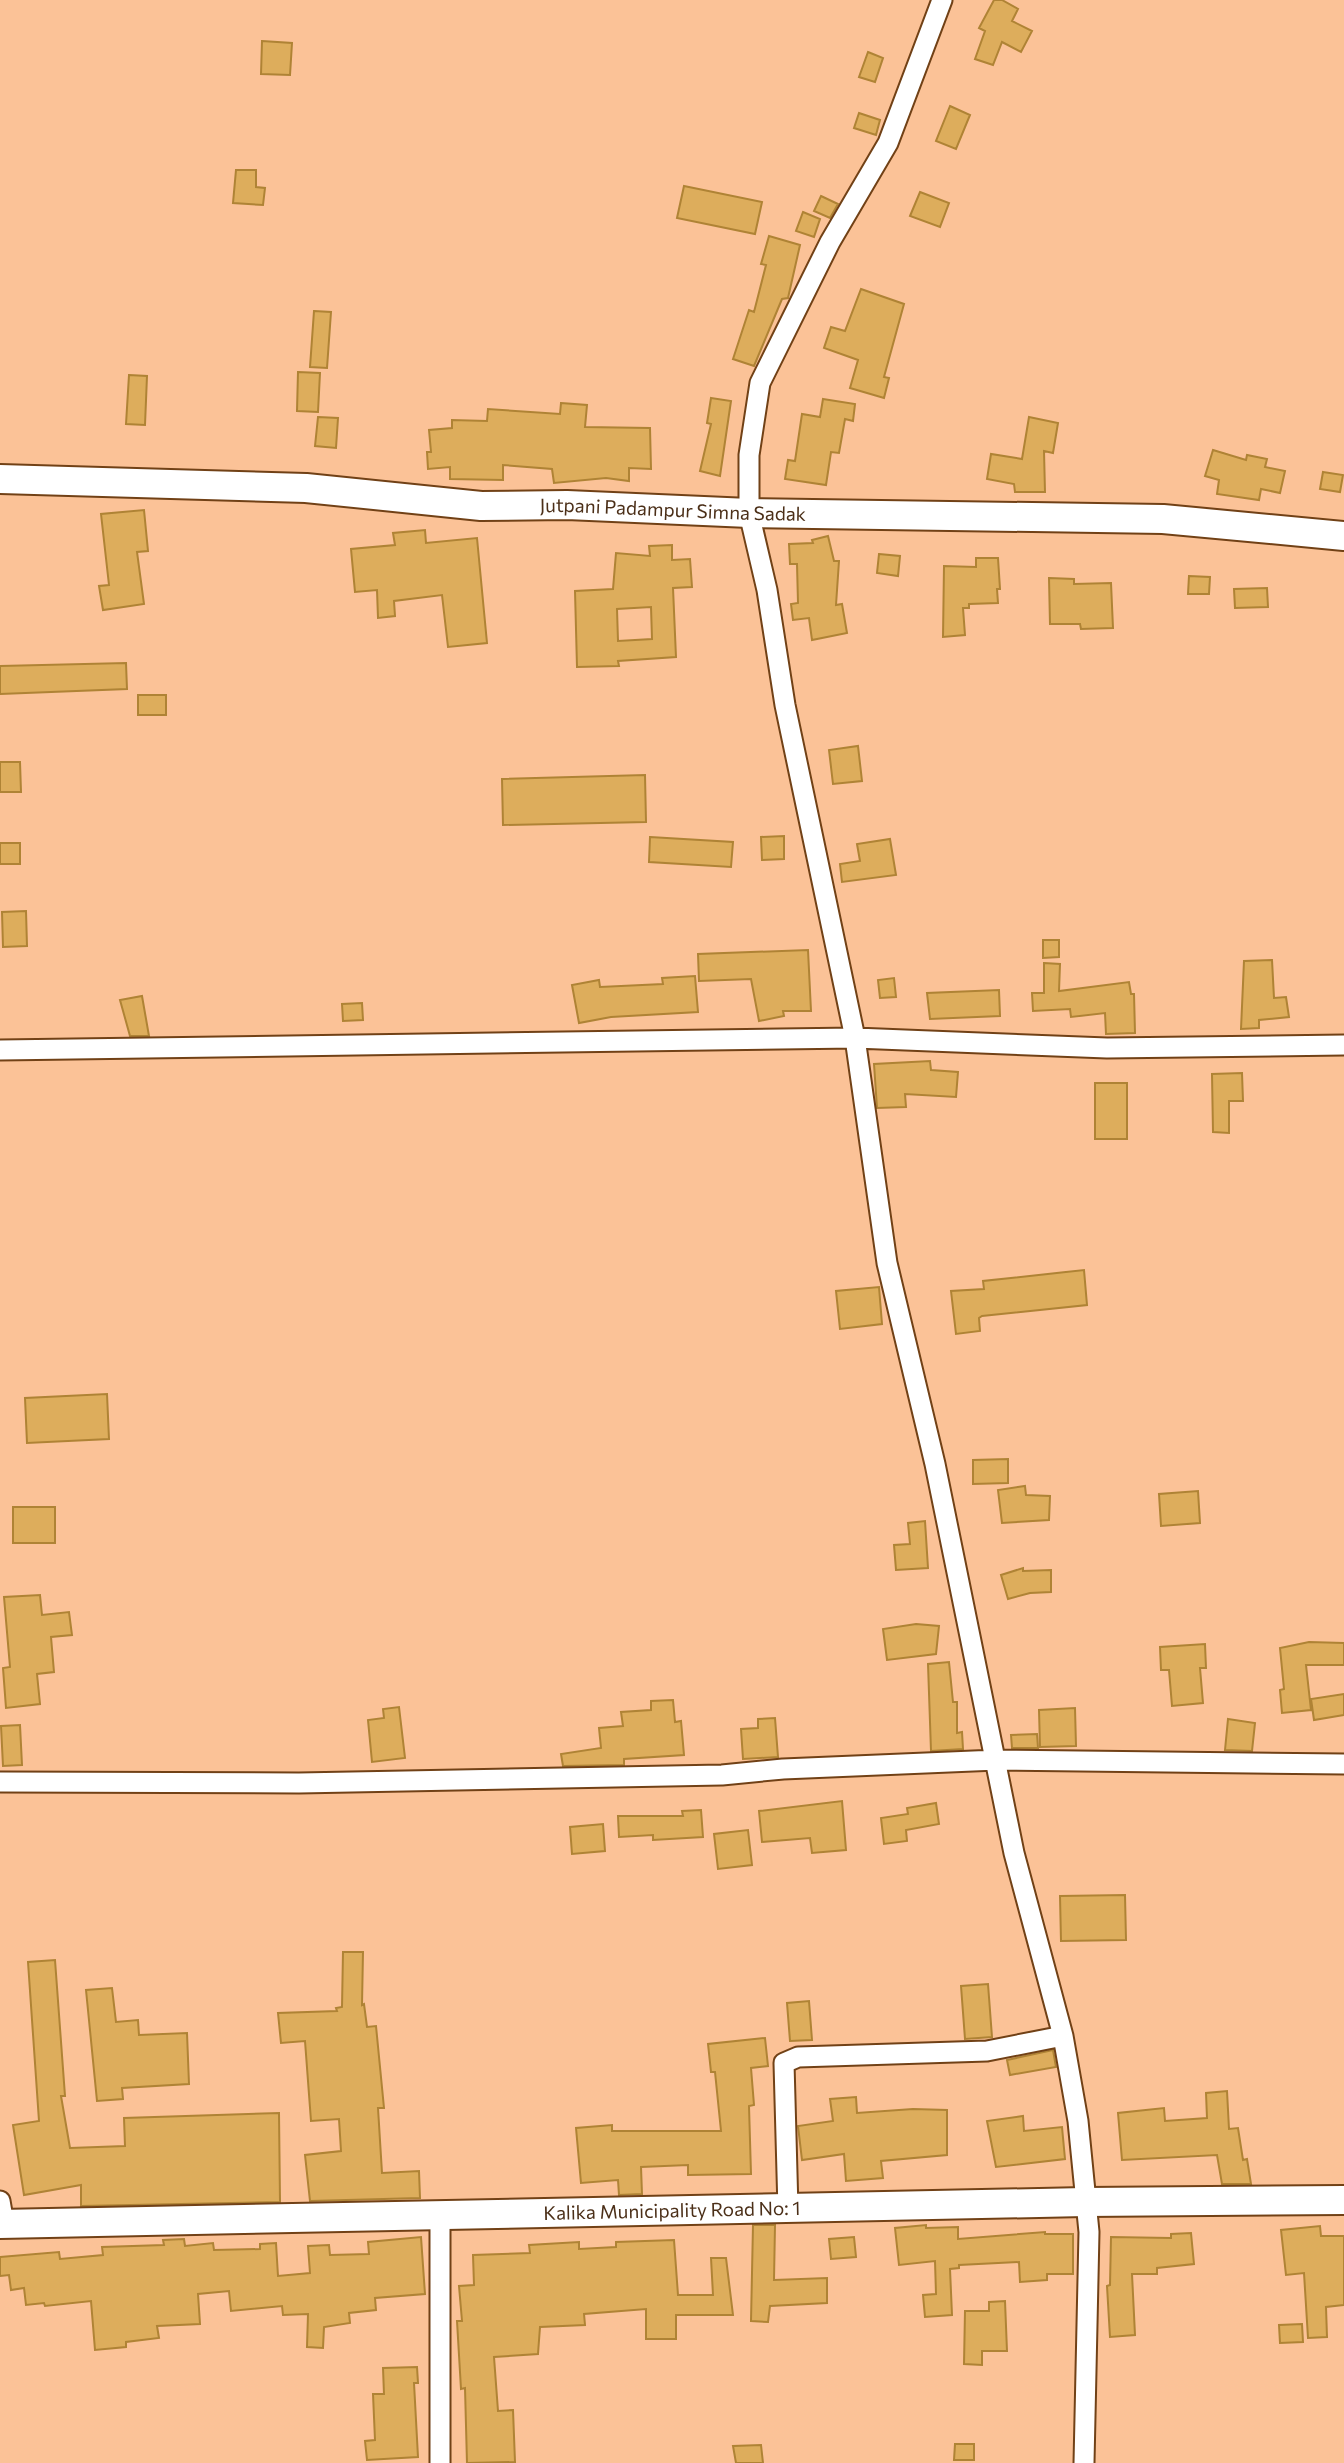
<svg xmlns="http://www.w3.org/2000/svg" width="1344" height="2463" viewBox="0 0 1344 2463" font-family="Commissioner,sans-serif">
  <rect width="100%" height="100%" fill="#fbc297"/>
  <path fill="#ddad5c" stroke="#af8335" stroke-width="2" fill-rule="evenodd" d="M 994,0 L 1002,0 L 1018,9 L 1012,21 L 1032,31 L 1021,52 L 1002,42 L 993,65 L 975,59 L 985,31 L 979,28 Z
    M 262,41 L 292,43 L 290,75 L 261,74 Z
    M 868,52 L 883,58 L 875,82 L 859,77 Z
    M 950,106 L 970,115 L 956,149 L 936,141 Z
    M 859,113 L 880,120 L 876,135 L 854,128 Z
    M 236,170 L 256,170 L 256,187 L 265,188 L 263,205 L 233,203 Z
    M 684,186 L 762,202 L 755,234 L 677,218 Z
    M 920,192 L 949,203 L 940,227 L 910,216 Z
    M 821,196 L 838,204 L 830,218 L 814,211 Z
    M 803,212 L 820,219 L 814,237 L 796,231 Z
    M 769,236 L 800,245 L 788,298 L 782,299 L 754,366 L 733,359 L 749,310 L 754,312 L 766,265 L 761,264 Z
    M 861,289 L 904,304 L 884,377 L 889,378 L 884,398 L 850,388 L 858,360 L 824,348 L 831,327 L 845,331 Z
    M 314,311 L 331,312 L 327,368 L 310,367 Z
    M 298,372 L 320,373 L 318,412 L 297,411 Z
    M 129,375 L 147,376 L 145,425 L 126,424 Z
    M 711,398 L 731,401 L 720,476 L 700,471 L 711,424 L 707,423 Z
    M 823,399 L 855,404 L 853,421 L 845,419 L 839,453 L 831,452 L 826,485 L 785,479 L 788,460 L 795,461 L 802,414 L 820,417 Z
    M 561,403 L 587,405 L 585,427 L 650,428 L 651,469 L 629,468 L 629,481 L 606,478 L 554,483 L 552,469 L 503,465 L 503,480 L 450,479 L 450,467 L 428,469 L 427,452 L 431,452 L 429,430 L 452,428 L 452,420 L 487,421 L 488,409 L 560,414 Z
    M 318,417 L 338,418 L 336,448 L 315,446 Z
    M 1029,417 L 1058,423 L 1053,453 L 1044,451 L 1045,492 L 1015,492 L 1014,484 L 987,479 L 991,454 L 1022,459 Z
    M 1213,450 L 1246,460 L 1247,455 L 1267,459 L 1265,467 L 1285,471 L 1280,493 L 1261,489 L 1259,500 L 1217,494 L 1219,480 L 1205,476 Z
    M 1323,472 L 1343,475 L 1340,492 L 1320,489 Z
    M 144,510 L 148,551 L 137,552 L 144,604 L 103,610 L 99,586 L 109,585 L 101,514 Z
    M 425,530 L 426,543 L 477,538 L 487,643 L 448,647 L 442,595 L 394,601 L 395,616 L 378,618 L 377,590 L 355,592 L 351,549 L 395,545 L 393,533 Z
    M 828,536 L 834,561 L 839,561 L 836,605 L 842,604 L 847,633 L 812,640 L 809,618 L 793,620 L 791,604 L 798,603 L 797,564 L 790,564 L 789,544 L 813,543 L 812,540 Z
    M 672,545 L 672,560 L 690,559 L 692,587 L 673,588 L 676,657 L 618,661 L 619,666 L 577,667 L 575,591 L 613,589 L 616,553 L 650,556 L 649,546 ZM 651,607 L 652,639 L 618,641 L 617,609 Z
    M 879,554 L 900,556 L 898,576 L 877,573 Z
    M 976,558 L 998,558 L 1000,589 L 997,589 L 998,603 L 969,604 L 969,608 L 963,608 L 965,635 L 943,637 L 944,566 L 976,567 Z
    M 1189,576 L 1210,577 L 1209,594 L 1188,594 Z
    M 1049,578 L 1074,579 L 1074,584 L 1111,583 L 1113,628 L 1081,629 L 1080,624 L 1050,624 Z
    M 1267,588 L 1268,607 L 1235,608 L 1234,589 Z
    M 126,663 L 127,689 L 0,694 L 0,666 Z
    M 138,695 L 166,695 L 166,715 L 138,715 Z
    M 858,746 L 862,781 L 833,784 L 829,750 Z
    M 0,762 L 20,762 L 21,792 L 0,792 Z
    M 645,775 L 646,822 L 503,825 L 502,779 Z
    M 784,836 L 784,859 L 762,860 L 761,837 Z
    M 650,837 L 733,842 L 731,867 L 649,862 Z
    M 890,839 L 896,875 L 842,882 L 840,864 L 860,861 L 857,844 Z
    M 0,843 L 20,843 L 20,864 L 0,864 Z
    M 26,911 L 27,946 L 3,947 L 2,912 Z
    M 1043,940 L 1059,940 L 1059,957 L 1043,958 Z
    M 808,950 L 811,1011 L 783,1011 L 784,1016 L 759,1021 L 751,979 L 699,981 L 698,954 Z
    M 1272,960 L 1274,998 L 1286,997 L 1289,1017 L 1259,1020 L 1259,1028 L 1241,1029 L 1244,961 Z
    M 1044,963 L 1060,964 L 1059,991 L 1129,982 L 1131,994 L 1134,994 L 1135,1033 L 1106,1034 L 1105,1013 L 1071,1017 L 1070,1009 L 1033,1011 L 1032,993 L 1044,993 Z
    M 695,976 L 698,1012 L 611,1017 L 579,1023 L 572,985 L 599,980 L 600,987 L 663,984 L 662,978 Z
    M 894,978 L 896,997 L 880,998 L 878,980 Z
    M 999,990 L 1000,1016 L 930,1019 L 927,993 Z
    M 142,996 L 149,1036 L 130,1036 L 120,1000 Z
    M 362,1003 L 363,1020 L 343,1021 L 342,1004 Z
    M 930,1061 L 931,1070 L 958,1072 L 956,1097 L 905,1094 L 906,1107 L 877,1108 L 874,1064 Z
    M 1242,1073 L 1243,1101 L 1229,1101 L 1229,1133 L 1213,1132 L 1212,1074 Z
    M 1095,1083 L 1127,1083 L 1127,1139 L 1095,1139 Z
    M 1084,1270 L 1087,1305 L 982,1316 L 979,1318 L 980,1331 L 956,1334 L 951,1291 L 984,1289 L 983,1281 Z
    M 879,1287 L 882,1324 L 840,1329 L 836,1291 Z
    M 107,1394 L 109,1439 L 27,1443 L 25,1398 Z
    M 1008,1459 L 1008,1483 L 973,1484 L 973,1460 Z
    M 1025,1486 L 1026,1495 L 1050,1496 L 1049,1520 L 1002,1523 L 998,1490 Z
    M 1198,1491 L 1200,1523 L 1161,1526 L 1159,1494 Z
    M 13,1507 L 55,1507 L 55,1543 L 13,1543 Z
    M 925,1521 L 928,1568 L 896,1570 L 894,1545 L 910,1544 L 908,1523 Z
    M 1023,1568 L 1023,1571 L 1051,1570 L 1051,1592 L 1030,1593 L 1008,1599 L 1001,1575 Z
    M 40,1595 L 42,1615 L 69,1612 L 72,1635 L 51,1637 L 54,1672 L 37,1674 L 40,1704 L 6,1708 L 3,1668 L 10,1667 L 4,1597 Z
    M 916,1624 L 939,1626 L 936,1654 L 887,1660 L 883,1629 Z
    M 1309,1642 L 1344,1643 L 1344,1665 L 1306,1665 L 1311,1710 L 1282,1713 L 1280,1690 L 1284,1689 L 1280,1648 Z
    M 1205,1644 L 1206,1668 L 1200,1668 L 1203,1703 L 1172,1706 L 1169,1670 L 1161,1670 L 1160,1647 Z
    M 949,1662 L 953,1702 L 957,1702 L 957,1733 L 962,1732 L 963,1749 L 931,1751 L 928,1664 Z
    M 1344,1694 L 1344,1715 L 1314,1720 L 1311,1699 Z
    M 673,1700 L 675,1722 L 681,1721 L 684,1755 L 624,1759 L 624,1765 L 563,1766 L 561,1754 L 601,1748 L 599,1728 L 623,1726 L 621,1712 L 651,1710 L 651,1701 Z
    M 399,1707 L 405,1758 L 372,1762 L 368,1720 L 384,1718 L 383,1709 Z
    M 1075,1708 L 1076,1746 L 1040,1747 L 1039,1710 Z
    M 775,1718 L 778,1757 L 743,1759 L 741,1729 L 758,1728 L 758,1719 Z
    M 1228,1719 L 1255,1723 L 1252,1751 L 1225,1750 Z
    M 20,1725 L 22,1765 L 3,1766 L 1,1726 Z
    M 1037,1734 L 1038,1748 L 1012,1748 L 1011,1735 Z
    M 842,1801 L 846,1850 L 812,1853 L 810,1838 L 762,1842 L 759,1811 Z
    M 936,1803 L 939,1824 L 906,1830 L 907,1841 L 884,1844 L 881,1818 L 908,1814 L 907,1808 Z
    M 701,1810 L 703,1837 L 653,1840 L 653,1835 L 619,1837 L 618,1816 L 683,1816 L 682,1811 Z
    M 603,1824 L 605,1851 L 572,1854 L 570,1827 Z
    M 748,1830 L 752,1865 L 718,1869 L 714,1834 Z
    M 1125,1895 L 1126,1940 L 1061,1941 L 1060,1896 Z
    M 343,1952 L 363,1952 L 362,2005 L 364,2004 L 367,2027 L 376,2026 L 384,2108 L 378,2108 L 382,2173 L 419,2171 L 420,2198 L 310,2201 L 305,2155 L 341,2151 L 339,2119 L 311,2121 L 305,2041 L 281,2043 L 278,2013 L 337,2011 L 336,2008 L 342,2007 Z
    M 55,1960 L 65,2096 L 61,2096 L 70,2148 L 125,2146 L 124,2118 L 279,2113 L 280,2202 L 81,2206 L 81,2185 L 24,2195 L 13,2125 L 39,2121 L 28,1962 Z
    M 988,1984 L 992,2037 L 965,2039 L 961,1986 Z
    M 112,1988 L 116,2022 L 138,2020 L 139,2035 L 187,2033 L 189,2084 L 122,2088 L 123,2099 L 97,2101 L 86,1990 Z
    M 809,2001 L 812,2040 L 790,2041 L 787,2003 Z
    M 765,2038 L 768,2066 L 751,2068 L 754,2105 L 749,2106 L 751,2174 L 688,2175 L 688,2165 L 641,2167 L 642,2194 L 619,2195 L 618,2180 L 581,2183 L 576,2128 L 612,2125 L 612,2131 L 721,2131 L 715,2072 L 711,2072 L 708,2044 Z
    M 1053,2050 L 1056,2067 L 1010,2075 L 1007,2060 Z
    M 1227,2091 L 1229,2129 L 1238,2128 L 1243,2160 L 1247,2159 L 1251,2184 L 1222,2184 L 1217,2155 L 1122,2160 L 1118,2113 L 1164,2108 L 1165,2121 L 1207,2118 L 1206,2093 Z
    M 856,2097 L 857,2113 L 913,2109 L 947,2110 L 947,2155 L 881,2161 L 883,2178 L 846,2181 L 844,2154 L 802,2160 L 798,2126 L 833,2121 L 830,2099 Z
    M 1023,2116 L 1024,2131 L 1062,2127 L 1065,2159 L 996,2167 L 987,2121 Z
    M 753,2225 L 775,2225 L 774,2280 L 827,2278 L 827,2303 L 770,2306 L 768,2322 L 751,2321 Z
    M 926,2225 L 926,2228 L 958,2227 L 958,2239 L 1045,2232 L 1045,2234 L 1073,2234 L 1073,2274 L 1047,2274 L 1047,2280 L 1020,2282 L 1019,2262 L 959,2265 L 959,2268 L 950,2269 L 952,2315 L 925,2317 L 923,2295 L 936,2294 L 935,2261 L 899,2265 L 895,2228 Z
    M 1320,2226 L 1321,2236 L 1344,2236 L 1344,2305 L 1326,2307 L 1327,2337 L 1308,2338 L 1304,2273 L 1286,2275 L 1281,2230 Z
    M 1191,2233 L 1194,2264 L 1157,2268 L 1157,2274 L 1132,2274 L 1135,2335 L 1110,2337 L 1107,2286 L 1110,2285 L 1111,2237 L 1171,2238 L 1171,2234 Z
    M 421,2237 L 425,2294 L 375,2298 L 376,2310 L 349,2313 L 350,2323 L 324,2327 L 323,2348 L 307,2347 L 308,2314 L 283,2315 L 282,2306 L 231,2311 L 229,2291 L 198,2294 L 200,2324 L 157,2326 L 159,2338 L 126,2342 L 126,2347 L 95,2350 L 91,2301 L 45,2306 L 44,2303 L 26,2305 L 24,2288 L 11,2290 L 9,2275 L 0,2276 L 0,2257 L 59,2252 L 60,2259 L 103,2255 L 102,2247 L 164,2245 L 163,2240 L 184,2239 L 185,2246 L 213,2243 L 214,2250 L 260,2249 L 260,2244 L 276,2243 L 278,2276 L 310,2273 L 308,2246 L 329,2245 L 330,2255 L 369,2254 L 368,2242 Z
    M 854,2237 L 856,2257 L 831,2259 L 829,2239 Z
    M 674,2240 L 678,2295 L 713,2295 L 711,2258 L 726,2258 L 733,2315 L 676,2315 L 676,2339 L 646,2339 L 646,2309 L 584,2314 L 585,2325 L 540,2327 L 538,2354 L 494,2357 L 498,2411 L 513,2410 L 515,2462 L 467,2463 L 465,2388 L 461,2389 L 457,2321 L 462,2321 L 459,2286 L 474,2285 L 473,2255 L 530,2253 L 529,2245 L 579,2242 L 579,2249 L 616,2247 L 616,2242 Z
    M 1005,2301 L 1007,2351 L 982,2351 L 982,2365 L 964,2364 L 965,2311 L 989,2311 L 989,2302 Z
    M 1302,2324 L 1303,2342 L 1280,2343 L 1279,2325 Z
    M 417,2367 L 418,2383 L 414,2383 L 418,2457 L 367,2460 L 365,2441 L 375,2440 L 373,2394 L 384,2394 L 383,2368 Z
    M 955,2444 L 974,2444 L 974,2460 L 954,2460 Z
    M 761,2445 L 763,2463 L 736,2463 L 733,2446 Z"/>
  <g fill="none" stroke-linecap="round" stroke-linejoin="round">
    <defs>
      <path id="street" d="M 942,0 L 888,143 L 830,242 L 760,383 L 749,455 L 749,513 L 767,590 L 785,705 L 855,1038 L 887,1263 L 935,1464 L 1014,1853 L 1063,2036 L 1078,2121 L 1089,2232 L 1084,2463
        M 0,1050 L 855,1038 L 1107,1048 L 1344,1045
        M 0,1782 L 299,1783 L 722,1775 L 783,1769 L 997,1760 L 1344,1764
        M 0,2201 L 4,2224
        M 788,2210 L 784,2063 L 798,2057 L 987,2051 L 1063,2036
        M 440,2216 L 440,2463"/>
      <g id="secondary">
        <path id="s1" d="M 0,479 L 306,488 L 481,506 L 567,505 L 749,513 L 1163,519 L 1344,536"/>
        <path id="s2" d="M 0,2224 L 1085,2202 L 1344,2200"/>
      </g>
    </defs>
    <use href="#street" stroke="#714116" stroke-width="23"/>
    <use href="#secondary" stroke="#714116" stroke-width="32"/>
    <use href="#street" stroke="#fff" stroke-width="19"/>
    <use href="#secondary" stroke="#fff" stroke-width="28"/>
  </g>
  <g text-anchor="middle" stroke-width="5" stroke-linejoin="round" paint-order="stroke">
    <g font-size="19" fill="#4b2f18" stroke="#fbc297">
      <text dy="7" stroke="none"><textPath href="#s1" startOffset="674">Jutpani Padampur Simna Sadak</textPath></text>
      <text dy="7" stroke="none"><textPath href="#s2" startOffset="672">Kalika Municipality Road No: 1</textPath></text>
    </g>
  </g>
</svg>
